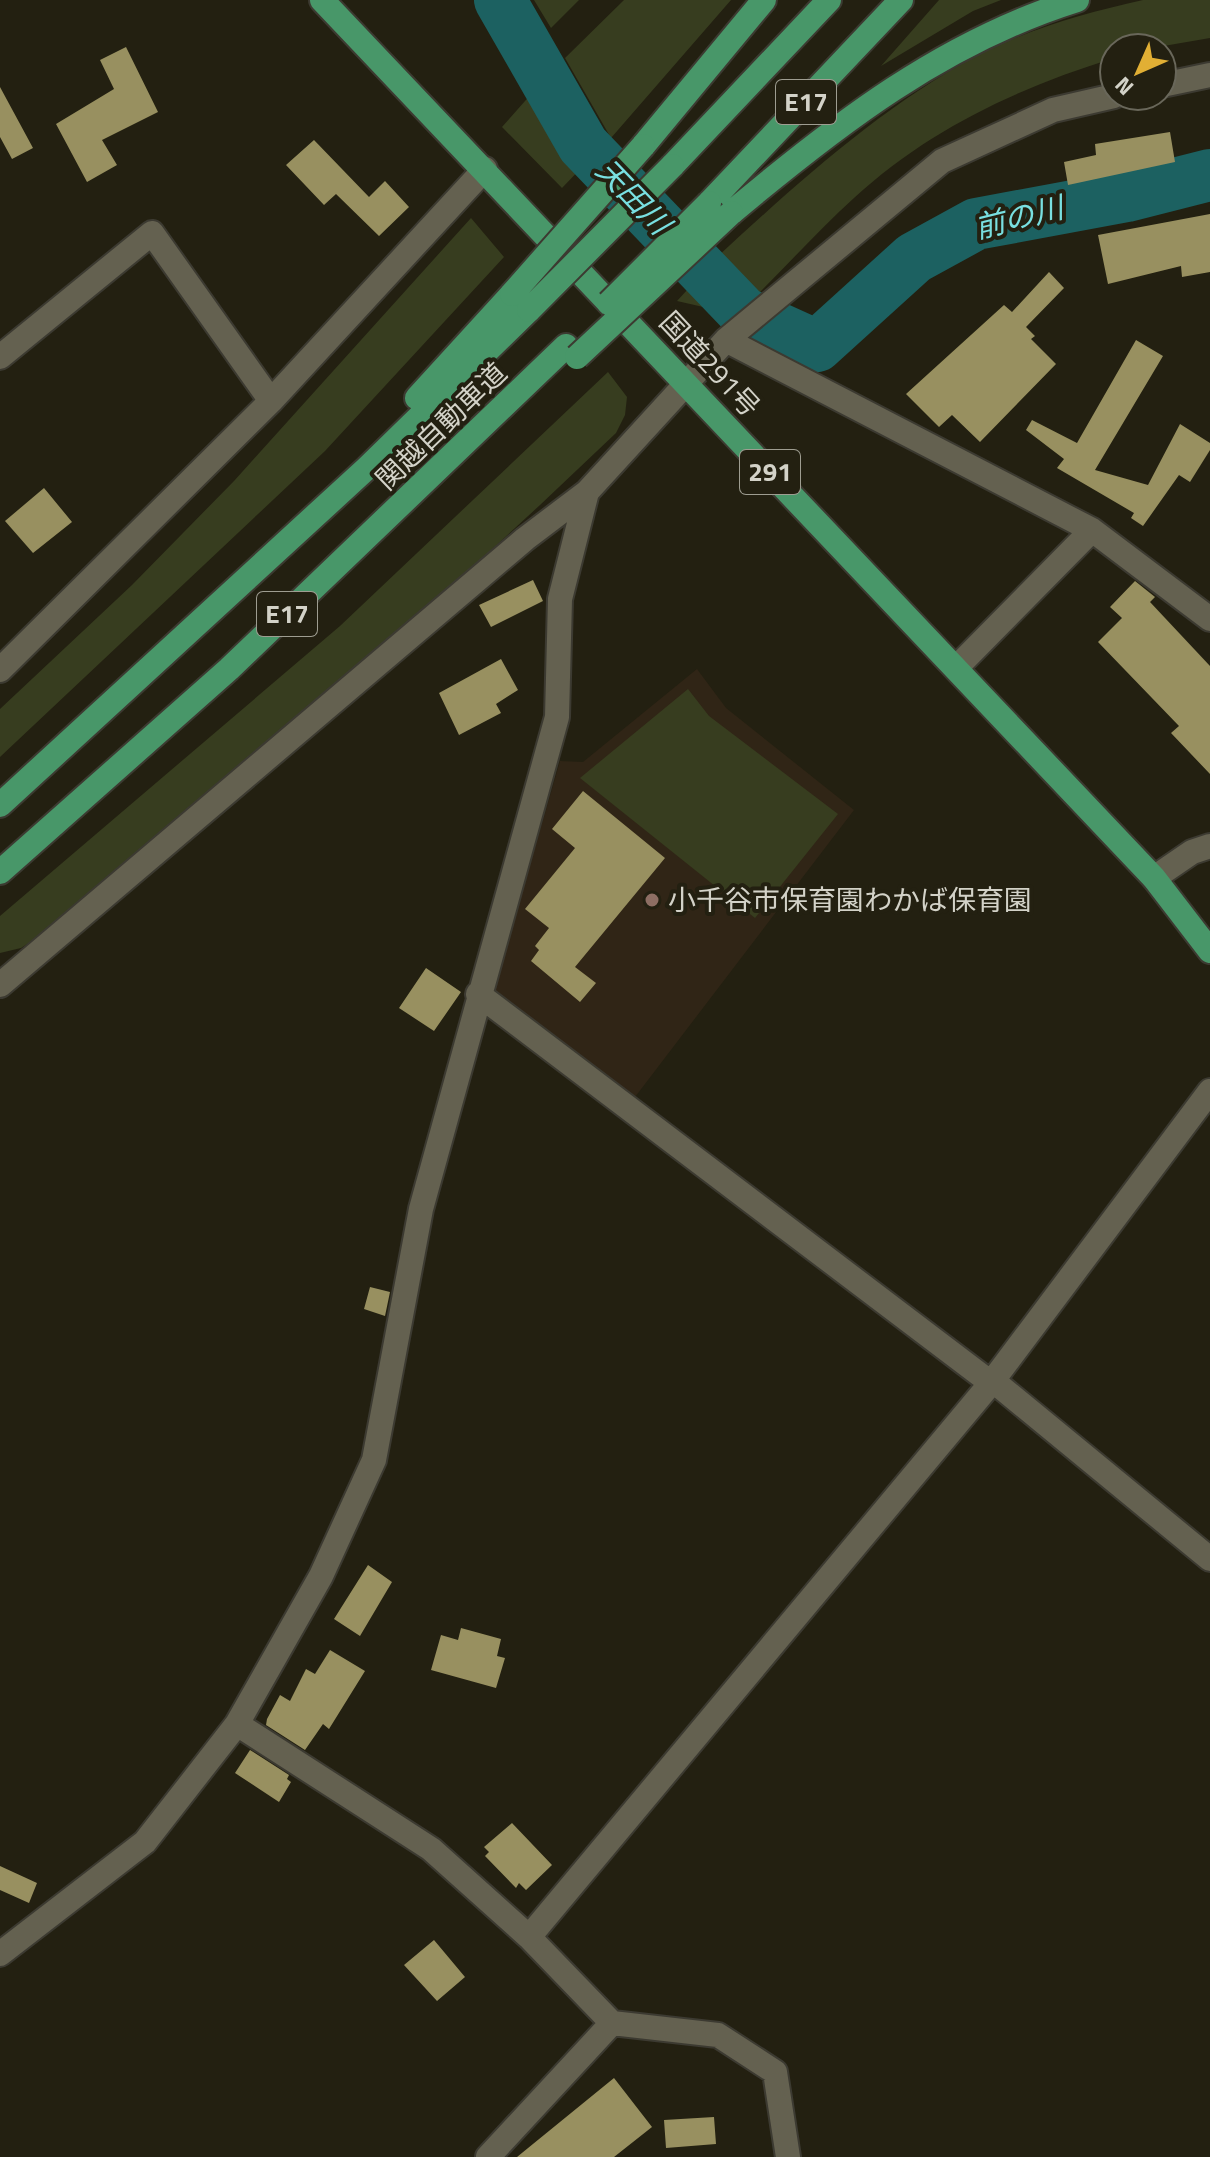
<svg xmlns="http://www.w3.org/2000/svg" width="1210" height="2157" viewBox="0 0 1210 2157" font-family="'Titillium Web','Noto Sans JP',sans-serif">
  <rect width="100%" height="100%" fill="#232011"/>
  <path fill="#302516" d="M 697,669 L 726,708 L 854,810 L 632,1101 L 494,991 L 560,761 L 583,762 Z"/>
  <path fill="#373d1f" d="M 534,0 L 579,0 L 551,28 Z
    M 624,0 L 731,0 L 611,138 L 565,58 Z
    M 939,0 L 1001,0 L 973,11 L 881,66 Z
    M 1143,0 L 1210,0 L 1210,38 L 1152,48 L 1114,48 L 1114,58 C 1018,88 929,129 854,198 C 821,228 791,261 759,293 L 736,280 L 716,258 C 794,186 882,106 976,56 C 1028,29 1085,13 1143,0 Z
    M 540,84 L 586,163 L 562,188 L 502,127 Z
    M 471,218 L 504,257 L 325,451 L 0,757 L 0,709 L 132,585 L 234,481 Z
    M 699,277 L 710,288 L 705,304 L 716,307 L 721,296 L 738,311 L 734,314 L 677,301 Z
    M 608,372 L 627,397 L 625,415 L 616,433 L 540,505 L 387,646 L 44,933 L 21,948 L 0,953 L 0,916 L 340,626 Z
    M 688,689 L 709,716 L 838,814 L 755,918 L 580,778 Z"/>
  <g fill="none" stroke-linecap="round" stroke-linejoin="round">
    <path stroke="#1c6161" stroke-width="52" d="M 500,0 L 583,145 L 744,313 L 817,346 L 914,258 L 976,224 L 1127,196 L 1210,175"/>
  </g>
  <path fill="#989060" d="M 126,47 L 158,112 L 102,140 L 117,165 L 87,182 L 56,124 L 114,89 L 100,60 Z
    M 0,87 L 33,148 L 12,159 L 0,137 Z
    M 1170,132 L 1175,162 L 1068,185 L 1064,162 L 1096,155 L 1095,144 Z
    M 314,140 L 369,197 L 385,181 L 409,207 L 379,236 L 336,194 L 324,205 L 286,165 Z
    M 1210,214 L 1210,272 L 1182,277 L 1181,266 L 1108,284 L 1098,235 Z
    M 1049,272 L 1064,288 L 1026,327 L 1035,336 L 1031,339 L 1056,364 L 980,442 L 952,415 L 939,427 L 906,394 L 1004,305 L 1012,312 Z
    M 1136,340 L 1163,356 L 1095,470 L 1148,485 L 1180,424 L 1210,443 L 1210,450 L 1190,482 L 1179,475 L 1143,526 L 1131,518 L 1134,513 L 1057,468 L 1064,459 L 1026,430 L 1032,420 L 1077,443 Z
    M 44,488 L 72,522 L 33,553 L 5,521 Z
    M 533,580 L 543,601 L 491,627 L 479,605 Z
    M 1135,581 L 1155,597 L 1150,602 L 1210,666 L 1210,774 L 1171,733 L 1179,726 L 1098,642 L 1122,618 L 1110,607 Z
    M 501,659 L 518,690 L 496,704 L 501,713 L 459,735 L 439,693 Z
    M 583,791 L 665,858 L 575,967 L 596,983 L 580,1002 L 531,961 L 539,950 L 535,946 L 549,928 L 525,909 L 575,848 L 552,829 Z
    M 426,968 L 461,992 L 434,1031 L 399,1008 Z
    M 370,1287 L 390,1292 L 385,1316 L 364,1309 Z
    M 368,1565 L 392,1582 L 360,1636 L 334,1619 Z
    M 461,1628 L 501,1639 L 497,1656 L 505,1658 L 496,1688 L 431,1670 L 441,1635 L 458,1640 Z
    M 330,1650 L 365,1671 L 329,1729 L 323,1724 L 305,1750 L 266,1725 L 267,1719 L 280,1695 L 290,1701 L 306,1669 L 315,1674 Z
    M 250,1750 L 289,1775 L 287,1779 L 291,1782 L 279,1802 L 235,1773 Z
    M 512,1823 L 552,1865 L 526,1890 L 519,1883 L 516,1888 L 485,1856 L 489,1852 L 484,1847 Z
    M 0,1866 L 37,1883 L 29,1903 L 0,1890 Z
    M 434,1940 L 465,1977 L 437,2001 L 404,1965 Z
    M 614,2078 L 652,2127 L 614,2157 L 517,2157 Z
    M 714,2117 L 716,2144 L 666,2148 L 664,2120 Z"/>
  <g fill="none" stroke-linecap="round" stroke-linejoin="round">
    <defs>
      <path id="minor" d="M 1162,85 L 1210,75
        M 726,340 L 1092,530 L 1210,619
        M 0,357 L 152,233 L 271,401
        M 956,668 L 1092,530
        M 0,670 L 271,401 L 485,169
        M 1154,878 L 1192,852 L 1210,846
        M 0,985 L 525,539 L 587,492 L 726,340 L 942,161 L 1053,110 L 1114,96
        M 478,994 L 991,1383
        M 991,1379 L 1210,1559
        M 237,1724 L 431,1849 L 529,1937 L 612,2023 L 718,2035 L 775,2072 L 788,2157
        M 529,1937 L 991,1383 L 1210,1091
        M 0,1954 L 145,1842 L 237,1724 L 321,1576 L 374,1460 L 421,1209 L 557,717 L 560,599 L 587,492
        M 488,2157 L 612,2023"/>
      <path id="highway" d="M 322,0 L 1154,878 L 1210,951
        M 643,146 L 764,0
        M 672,166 L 829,0
        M 709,203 L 901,0
        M 731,213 C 837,124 943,42 1077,0
        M 417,398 L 512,294
        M 0,805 L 367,468 L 529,310
        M 0,872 L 229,669 L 566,346"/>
    </defs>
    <use href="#minor" stroke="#3c3a31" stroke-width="28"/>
    <use href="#highway" stroke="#3c3a31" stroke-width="28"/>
    <use href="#minor" stroke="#646150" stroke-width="24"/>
    <use href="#highway" stroke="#489769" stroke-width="24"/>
    <defs>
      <path id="highway-bridge" d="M 512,294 L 643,146
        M 609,303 L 709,203
        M 529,310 L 672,166
        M 577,357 L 731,213"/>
    </defs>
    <use href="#highway-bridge" stroke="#3c3a31" stroke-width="28" stroke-linecap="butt"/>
    <use href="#highway-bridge" stroke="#489769" stroke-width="24"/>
  </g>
  <circle fill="#8d6e63" stroke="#232011" stroke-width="3" cx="652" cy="900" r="8"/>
  <g text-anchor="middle" stroke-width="8" stroke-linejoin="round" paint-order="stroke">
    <g fill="#232011" stroke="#9e9d91" stroke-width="2">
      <rect x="776" y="80" width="60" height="44" rx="6"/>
      <rect x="740" y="450" width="60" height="44" rx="6"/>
      <rect x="257" y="592" width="60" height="44" rx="6"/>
    </g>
    <g font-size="26" font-weight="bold" fill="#d3d2c8">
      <text x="806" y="111">E17</text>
      <text x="770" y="481">291</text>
      <text x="287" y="623">E17</text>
    </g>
    <g font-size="28" fill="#d3d2c8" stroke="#232011">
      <text transform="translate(710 364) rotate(47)" y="10">国道291号</text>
      <text transform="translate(441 426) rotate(-44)" y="10">関越自動車道</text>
    </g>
    <g font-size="28" fill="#d3d2c8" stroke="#232011" text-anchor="start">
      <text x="668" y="910">小千谷市保育園わかば保育園</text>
    </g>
    <g font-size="30" font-style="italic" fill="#79e0e1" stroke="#232011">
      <text transform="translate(633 197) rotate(46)" y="10">天田川</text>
      <text transform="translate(1019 218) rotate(-14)" y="10">前の川</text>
    </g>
  </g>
  <g transform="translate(1138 72) rotate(225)"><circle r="38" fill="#232011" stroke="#69675a" stroke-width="2"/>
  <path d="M0-6L14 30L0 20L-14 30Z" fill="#e1af34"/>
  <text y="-12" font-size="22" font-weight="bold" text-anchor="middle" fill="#d3d2c8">N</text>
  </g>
</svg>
